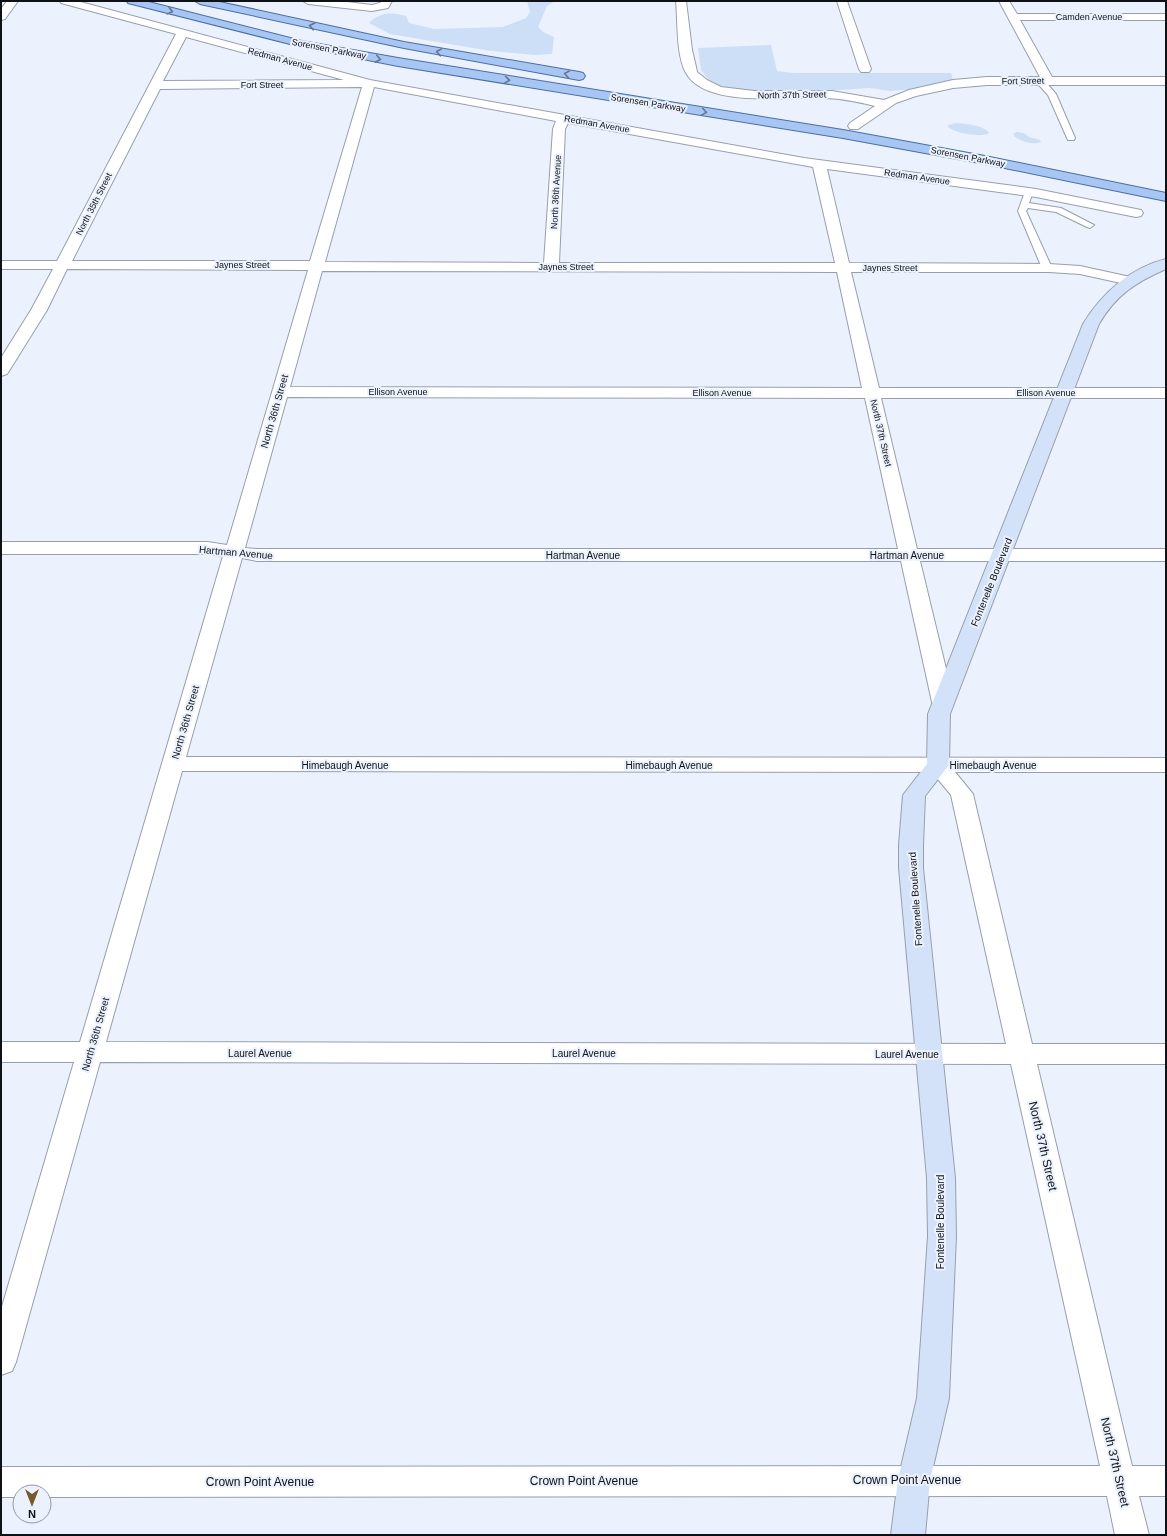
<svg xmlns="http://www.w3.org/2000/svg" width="1167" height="1536" viewBox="0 0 1167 1536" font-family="Helvetica,sans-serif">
  <rect width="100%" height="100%" fill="#ebf2fd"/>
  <path fill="#cddef7" d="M 527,1 L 555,1 L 547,6 L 538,27 L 543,32 L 554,37 L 552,54 L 535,55 L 491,51 L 390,34 L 369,23 C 380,12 391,12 406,16 L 409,23 L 434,29 L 503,27 L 526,18 L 530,12 Z
    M 771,45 L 777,71 L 793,73 L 951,73 L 953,80 L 914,89 L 890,91 L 870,88 L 779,94 L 732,89 L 720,86 L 707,78 L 701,70 L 698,48 Z
    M 956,123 C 966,124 984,125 989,133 C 981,138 955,133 948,127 L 948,125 Z
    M 1017,132 L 1024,133 L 1029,137 L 1040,140 L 1041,142 C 1032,145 1021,142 1014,136 L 1014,133 Z"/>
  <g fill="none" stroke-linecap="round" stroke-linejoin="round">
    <defs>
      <path id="lane" d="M 1037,79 L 1043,79 L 1056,94 L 1075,138 L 1074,140 L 1068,140 L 1067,138 L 1048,95 L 1037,83 Z
        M 1029,189 L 1033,192 L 1029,203 L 1061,208 L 1094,225 L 1090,228 L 1087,227 L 1056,212 L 1028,208 L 1026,211 L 1052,268 L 1047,271 L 1042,268 L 1018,211 L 1025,192 Z"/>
      <path id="street" d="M 7,1 L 18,1 L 5,19 L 1,20 L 1,9 Z
        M 60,1 L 77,1 L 370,80 L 804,158 L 1036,189 L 1141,210 L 1143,213 L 1141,216 L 1136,217 L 1036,197 L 827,169 L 849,263 L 1049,264 L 1080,266 L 1135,278 L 1137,281 L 1135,284 L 1130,285 L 1080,274 L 1049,272 L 851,272 L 879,388 L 1166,388 L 1166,398 L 881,398 L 917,549 L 1166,549 L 1166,561 L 920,561 L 954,702 L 950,706 L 943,708 L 936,706 L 932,702 L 901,561 L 257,561 L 242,558 L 186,757 L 1166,758 L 1166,772 L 955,772 L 973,794 L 1032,1044 L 1166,1044 L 1166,1064 L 1037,1064 L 1132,1466 L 1166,1466 L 1166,1496 L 1139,1496 L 1149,1535 L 1115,1535 L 1107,1496 L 44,1497 L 44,1492 L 20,1492 L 20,1497 L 1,1497 L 1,1467 L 1100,1466 L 1011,1064 L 100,1062 L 16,1362 L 12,1371 L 1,1375 L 1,1310 L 74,1062 L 1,1062 L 1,1042 L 80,1042 L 223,556 L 208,554 L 1,554 L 1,542 L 208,542 L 227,545 L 308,270 L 67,269 L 47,310 L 9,371 L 7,374 L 1,376 L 1,358 L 31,310 L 53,269 L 1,269 L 1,261 L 57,261 L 176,34 L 61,3 ZM 186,37 L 344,80 L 163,81 ZM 362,87 L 310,261 L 72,261 L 160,89 ZM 374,87 L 556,121 L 553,129 L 544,263 L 325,262 ZM 568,123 L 813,167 L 835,263 L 559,263 L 565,129 ZM 322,271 L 837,272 L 862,388 L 290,387 ZM 287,397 L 865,398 L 898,549 L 257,549 L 245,548 ZM 182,771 L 932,772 L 951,795 L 1006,1044 L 106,1042 Z
        M 303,1 L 338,1 L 372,5 L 380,3 L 382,1 L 392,1 L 388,8 L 372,11 L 308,4 Z
        M 676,1 L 686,1 L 692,50 L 696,67 L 697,72 L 707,80 L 721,87 L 754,91 L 832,91 L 884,100 L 909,90 L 953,80 L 987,77 L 1040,77 L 999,1 L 1009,1 L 1017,14 L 1166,14 L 1166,20 L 1020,20 L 1052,77 L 1166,77 L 1166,85 L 987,85 L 953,88 L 916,96 L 896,103 L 858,129 L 850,129 L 848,126 L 850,123 L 875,106 C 858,102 841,98 824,98 C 790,96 706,109 686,73 C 676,55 678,22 676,1 Z
        M 837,1 L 847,1 L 871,69 L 869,72 L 861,72 L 859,69 Z"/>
      <path id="secondary" d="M 1166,259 L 1166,269 C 1136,282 1116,295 1099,324 L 950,714 L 949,765 L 925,796 L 923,845 L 923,868 L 955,1178 L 956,1236 L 949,1398 L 930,1480 L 925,1535 L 891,1535 L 898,1480 L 917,1398 L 928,1236 L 927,1178 L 899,868 L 899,845 L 903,795 L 927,764 L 928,714 L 1083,324 C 1102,293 1130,268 1166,259 Z"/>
      <path id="primary" d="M 127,1 L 145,1 L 302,41 L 398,58 L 843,130 L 985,156 L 1166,193 L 1166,201 L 985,164 L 843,138 L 398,66 L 302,47 L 128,3 Z
        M 195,1 L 215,1 L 404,42 L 579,72 L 583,73 L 585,76 L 583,79 L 579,80 L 404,48 L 200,4 Z"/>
    </defs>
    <use href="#lane" stroke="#979fab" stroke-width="2"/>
    <use href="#street" stroke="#979fab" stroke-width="2"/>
    <use href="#secondary" stroke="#979fab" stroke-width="2"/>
    <use href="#primary" stroke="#4c6ea0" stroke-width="2"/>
    <use href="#lane" fill="#fff" fill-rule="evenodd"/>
    <use href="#street" fill="#fff" fill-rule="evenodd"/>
    <use href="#secondary" fill="#d4e2f9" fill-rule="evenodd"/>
    <use href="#primary" fill="#a8c6f3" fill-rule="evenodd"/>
  </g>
  <defs><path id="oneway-chevron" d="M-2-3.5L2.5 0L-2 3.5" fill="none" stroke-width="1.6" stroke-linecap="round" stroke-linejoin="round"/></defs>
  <g stroke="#63758f">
    <use href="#oneway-chevron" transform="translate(170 11) rotate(15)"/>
    <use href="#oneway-chevron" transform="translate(312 26) rotate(-168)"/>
    <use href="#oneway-chevron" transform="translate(439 52) rotate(-170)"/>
    <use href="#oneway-chevron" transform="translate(378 59) rotate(11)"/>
    <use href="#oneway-chevron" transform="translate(567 74) rotate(-170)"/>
    <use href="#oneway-chevron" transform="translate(507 80) rotate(9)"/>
    <use href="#oneway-chevron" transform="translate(704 112) rotate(9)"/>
  </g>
  <g text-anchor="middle" stroke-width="4" stroke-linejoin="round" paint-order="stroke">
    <g font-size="9" fill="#0e1115" stroke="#ebf2fd">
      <text x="1089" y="20">Camden Avenue</text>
      <text transform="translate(329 49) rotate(11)" y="3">Sorensen Parkway</text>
      <text transform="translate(280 59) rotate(15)" y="3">Redman Avenue</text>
      <text transform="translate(1023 81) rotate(-1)" y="3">Fort Street</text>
      <text x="262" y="88">Fort Street</text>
      <text transform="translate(792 95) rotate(-1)" y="3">North 37th Street</text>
      <text transform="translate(648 103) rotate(9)" y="3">Sorensen Parkway</text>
      <text transform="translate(597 124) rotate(10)" y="3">Redman Avenue</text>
      <text transform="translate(968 157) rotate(11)" y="3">Sorensen Parkway</text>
      <text transform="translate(917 177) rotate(8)" y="3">Redman Avenue</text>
      <text transform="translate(556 192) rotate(-87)" y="3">North 36th Avenue</text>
      <text transform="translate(94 204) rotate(-63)" y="3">North 35th Street</text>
      <text x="242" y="268">Jaynes Street</text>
      <text x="566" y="270">Jaynes Street</text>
      <text x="890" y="271">Jaynes Street</text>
      <text x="398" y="395">Ellison Avenue</text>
      <text x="722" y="396">Ellison Avenue</text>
      <text x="1046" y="396">Ellison Avenue</text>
      <text transform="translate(881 433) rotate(77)" y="3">North 37th Street</text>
    </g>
    <g font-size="10" fill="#0e1115" stroke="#ebf2fd">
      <text transform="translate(274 411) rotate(-74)" y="4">North 36th Street</text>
      <text transform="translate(236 552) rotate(5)" y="4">Hartman Avenue</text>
      <text x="583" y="559">Hartman Avenue</text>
      <text x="907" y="559">Hartman Avenue</text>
      <text transform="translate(991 582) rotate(-68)" y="4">Fontenelle Boulevard</text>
      <text transform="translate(185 722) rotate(-74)" y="4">North 36th Street</text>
      <text x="345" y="769">Himebaugh Avenue</text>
      <text x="669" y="769">Himebaugh Avenue</text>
      <text x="993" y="769">Himebaugh Avenue</text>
      <text transform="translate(915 899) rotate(-94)" y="4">Fontenelle Boulevard</text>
      <text transform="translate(95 1034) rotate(-74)" y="4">North 36th Street</text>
      <text x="260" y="1057">Laurel Avenue</text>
      <text x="584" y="1057">Laurel Avenue</text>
      <text x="907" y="1058">Laurel Avenue</text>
      <text transform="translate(940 1222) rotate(-90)" y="4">Fontenelle Boulevard</text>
    </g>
    <g font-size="12" fill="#0e1115" stroke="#ebf2fd">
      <text transform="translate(1043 1146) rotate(77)" y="4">North 37th Street</text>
      <text transform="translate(1115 1462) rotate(77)" y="4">North 37th Street</text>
      <text x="907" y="1484">Crown Point Avenue</text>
      <text x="584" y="1485">Crown Point Avenue</text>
      <text x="260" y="1486">Crown Point Avenue</text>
    </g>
  </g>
  <rect width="1167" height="1536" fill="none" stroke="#0e1115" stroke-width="4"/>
  <g transform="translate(32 1504) rotate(180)"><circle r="19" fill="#ebf2fd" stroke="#9398a0"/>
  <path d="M0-3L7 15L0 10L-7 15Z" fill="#765a2d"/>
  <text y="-6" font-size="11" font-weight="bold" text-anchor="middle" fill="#0e1115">N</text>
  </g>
</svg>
